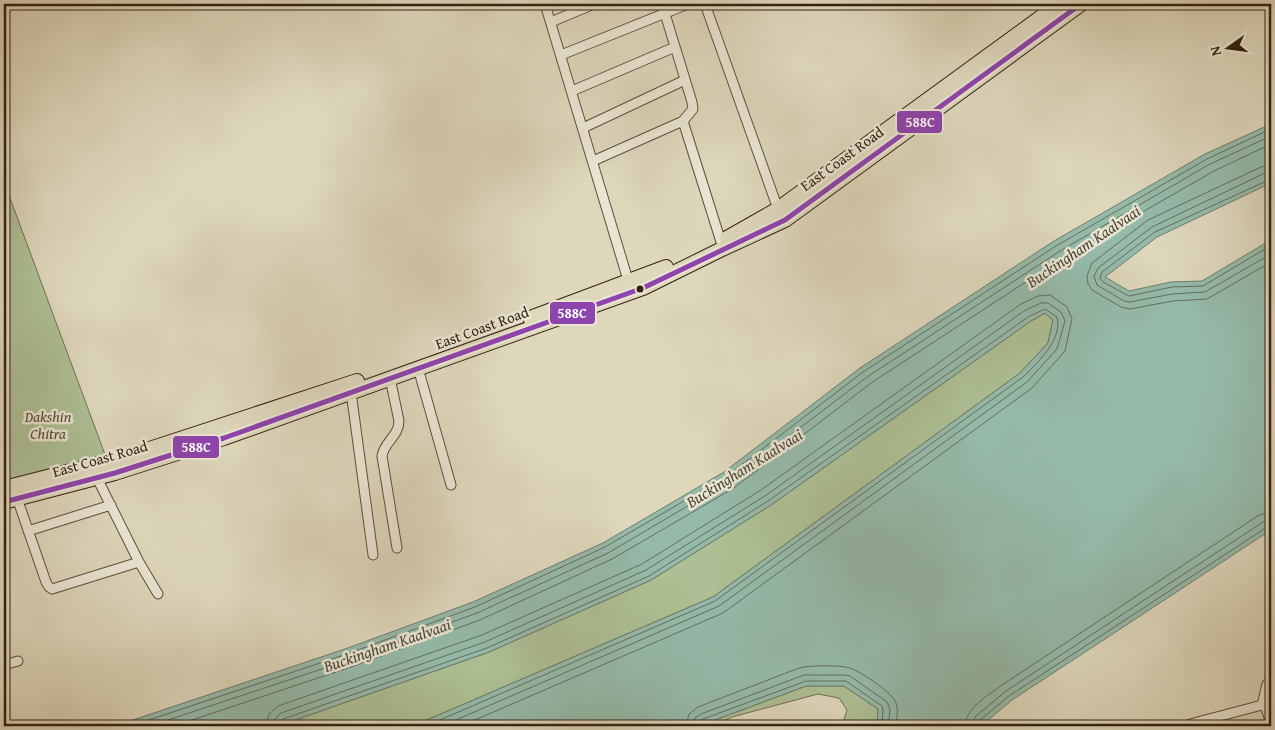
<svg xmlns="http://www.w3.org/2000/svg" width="1275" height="730" viewBox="0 0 1275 730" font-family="'Gentium Book Plus',serif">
  <rect width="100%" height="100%" fill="#ded7bc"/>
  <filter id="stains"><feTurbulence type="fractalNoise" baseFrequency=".004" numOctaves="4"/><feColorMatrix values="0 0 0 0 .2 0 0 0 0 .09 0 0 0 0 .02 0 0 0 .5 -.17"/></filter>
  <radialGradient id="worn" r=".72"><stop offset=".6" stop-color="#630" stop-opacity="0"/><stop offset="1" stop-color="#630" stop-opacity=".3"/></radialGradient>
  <path fill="#adbf94" stroke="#707053" d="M 4,159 L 7,190 L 107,460 L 4,485 Z
    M 1045,313 L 1053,320 L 1048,343 L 1020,373 L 713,597 L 413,726 L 278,726 L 489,652 L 651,580 L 771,505 L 1031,321 Z
    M 806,686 L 844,686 L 878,709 L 877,726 L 842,726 L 847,710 L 839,698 L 818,694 L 732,717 L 713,726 L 699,726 Z"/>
  <path fill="#95baaa" stroke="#6e7d6d" d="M 1271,124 L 1271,183 L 1157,237 L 1105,277 L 1129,291 L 1171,282 L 1202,281 L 1264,244 L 1271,243 L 1271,530 L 1012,700 L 981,726 L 877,726 L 878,709 L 844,686 L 806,686 L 699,726 L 413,726 L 713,597 L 1020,373 L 1048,343 L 1053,320 L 1045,313 L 1031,321 L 771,505 L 651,580 L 489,652 L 278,726 L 115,726 L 345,649 L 473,602 L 603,543 L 724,472 L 860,368 L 1054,241 L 1205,154 Z"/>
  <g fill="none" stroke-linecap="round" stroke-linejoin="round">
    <path stroke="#646e5e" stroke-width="1" d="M 1271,165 L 1261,167 L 1148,220 L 1092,263 L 1087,276 L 1088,284 L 1092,290 L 1121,307 L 1130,309 L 1173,301 L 1207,299 L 1271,262
      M 1271,172 L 1265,173 L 1152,227 L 1098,268 L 1094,276 L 1097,285 L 1124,301 L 1130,302 L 1172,294 L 1205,292 L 1271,254
      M 1271,179 L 1155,232 L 1102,272 L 1100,278 L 1103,282 L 1129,296 L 1172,287 L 1203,286 L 1265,249 L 1271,248
      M 131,726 L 347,654 L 475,607 L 605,547 L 727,476 L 863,372 L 1056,246 L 1207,159 L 1271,129
      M 150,726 L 349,660 L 477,613 L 608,553 L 730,481 L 867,377 L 1060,251 L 1210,164 L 1271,136
      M 174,726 L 351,667 L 480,620 L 612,559 L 734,488 L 871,383 L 1064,257 L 1214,171 L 1271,144
      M 266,726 L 269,714 L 278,706 L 482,635 L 642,564 L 761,490 L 1021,304 L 1038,296 L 1050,295 L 1067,307 L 1072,319 L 1065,351 L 1032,388 L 723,613 L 461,726
      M 273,726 L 275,719 L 281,713 L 485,642 L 646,570 L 765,496 L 1024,311 L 1041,303 L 1048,303 L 1061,312 L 1065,321 L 1057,349 L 1027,382 L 719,606 L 442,726
      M 279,726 L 280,722 L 283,719 L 487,648 L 649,576 L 768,501 L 1028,317 L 1045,309 L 1057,317 C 1063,340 1037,363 1023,377 L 715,601 L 426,726
      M 686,726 L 689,714 L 698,707 L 799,668 C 810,665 840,665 850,668 C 860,671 893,693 896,703 C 899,710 896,719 896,726
      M 693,726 L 695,718 L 701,714 L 804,675 L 845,675 L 850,676 L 887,702 L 890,709 L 888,726
      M 700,726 L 700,722 L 703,719 L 806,681 L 846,681 L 882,706 L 883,710 L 882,726
      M 965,726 C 965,708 989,695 1002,685 L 1259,515 L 1271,512
      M 972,726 L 975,717 L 1006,691 L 1263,522 L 1271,520
      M 979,726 L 980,720 L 1009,696 L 1267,527 L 1271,526"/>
    <defs>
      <path id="street" d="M 545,4 L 628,280
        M 705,4 L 778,209
        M 551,22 L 594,4
        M 561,55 L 688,4
        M 572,91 L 675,47
        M 683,121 L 721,242
        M 583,128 L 685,80
        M 593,161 L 683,121 L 693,109 L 692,102 L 662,4
        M 418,368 L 451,485
        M 390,378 L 399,421 C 399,436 384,442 382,456 L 397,548
        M 351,392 L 373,555
        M 97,478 L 139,562 L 158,594
        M 17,498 L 46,582 L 49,587 L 52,589 L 139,562
        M 28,531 L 111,505
        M 4,665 L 18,661
        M 1262,705 L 1267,684 L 1271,682
        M 1191,726 L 1190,724 L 1262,705 L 1266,708 L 1271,724"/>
      <path id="primary" d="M 727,238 L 778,209 L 1059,4
        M 530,318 L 666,267
        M 4,488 L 122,458 L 357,381
        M 4,502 L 115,473 L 224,438 L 643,288 L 720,250 L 785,220 L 1081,4"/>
    </defs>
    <use href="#street" stroke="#5e4f3c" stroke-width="11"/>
    <use href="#primary" stroke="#332212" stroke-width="16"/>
    <use href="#street" stroke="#eae5d3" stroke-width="9"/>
    <use href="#primary" stroke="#ded7bc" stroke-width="14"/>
    <defs>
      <path id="bus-1" d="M 4,502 L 115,473 L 224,438 L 643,288 L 785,220 L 1081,4"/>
    </defs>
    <use href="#bus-1" stroke="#eae5d3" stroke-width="9"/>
    <use href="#bus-1" stroke="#8e44ad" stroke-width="5"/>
  </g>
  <circle fill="#332212" stroke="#eae5d3" stroke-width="2" cx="640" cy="289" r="4.5"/>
  <g text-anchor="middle" stroke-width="5" stroke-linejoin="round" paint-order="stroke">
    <g font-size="15" fill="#332212" stroke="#eae5d3">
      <text transform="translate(842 159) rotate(-36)" y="5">East Coast Road</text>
      <text transform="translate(482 328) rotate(-20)" y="5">East Coast Road</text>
      <text transform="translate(100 459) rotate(-16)" y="5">East Coast Road</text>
    </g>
    <g font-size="15" font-style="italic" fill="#524932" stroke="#eae5d3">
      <text x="48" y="422">Dakshin<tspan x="48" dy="17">Chitra</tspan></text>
    </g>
    <g font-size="16" font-style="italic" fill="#4c4838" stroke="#eae5d3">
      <text transform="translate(1083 246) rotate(-34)" y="6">Buckingham Kaalvaai</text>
      <text transform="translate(744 468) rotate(-32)" y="6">Buckingham Kaalvaai</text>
      <text transform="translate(387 645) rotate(-19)" y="6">Buckingham Kaalvaai</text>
    </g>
  </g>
  <g stroke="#eae5d3" stroke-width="2">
    <rect x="896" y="110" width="47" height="24" rx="5" fill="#8e44ad"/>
    <rect x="549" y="301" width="47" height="24" rx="5" fill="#8e44ad"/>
    <rect x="172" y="435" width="48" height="24" rx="5" fill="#8e44ad"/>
  </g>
  <g font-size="14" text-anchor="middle" font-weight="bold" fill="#fff">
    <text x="920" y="127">588C</text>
    <text x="572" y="318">588C</text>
    <text x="196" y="452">588C</text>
  </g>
  <rect width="1275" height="730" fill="none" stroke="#ded7bc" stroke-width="20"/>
  <rect x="5" y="5" width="1265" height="720" fill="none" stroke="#332212" stroke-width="2.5"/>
  <rect x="10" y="10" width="1255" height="710" fill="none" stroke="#332212"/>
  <g transform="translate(1228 48) rotate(256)" stroke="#eae5d3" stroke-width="4" paint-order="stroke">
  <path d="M0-4L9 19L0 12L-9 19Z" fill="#332212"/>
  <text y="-8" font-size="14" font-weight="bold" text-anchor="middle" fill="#332212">N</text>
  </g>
  <rect width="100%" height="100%" filter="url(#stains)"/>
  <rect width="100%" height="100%" fill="url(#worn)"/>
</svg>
